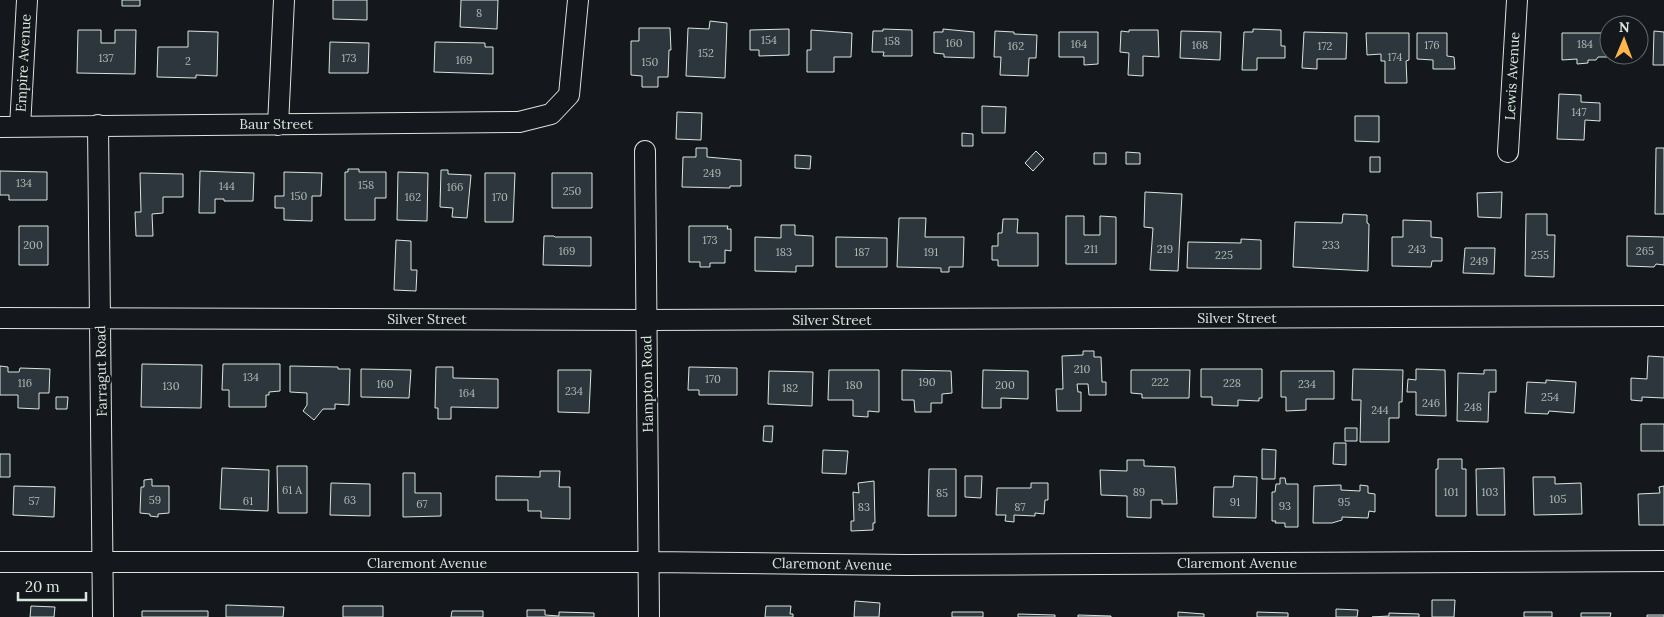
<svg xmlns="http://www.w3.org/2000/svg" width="1664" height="617" viewBox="0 0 1664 617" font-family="Lora,serif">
  <rect width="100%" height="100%" fill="#14181c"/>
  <path fill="#2c363c" stroke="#d8e6dc" d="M 122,0 L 140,0 L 140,6 L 122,6 Z
    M 333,0 L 367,0 L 367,20 L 333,19 Z
    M 461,0 L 498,0 L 497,29 L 460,27 Z
    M 710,21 L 727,23 L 725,78 L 686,76 L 688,28 L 709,29 Z
    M 639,28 L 670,28 L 671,50 L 669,50 L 668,77 L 658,77 L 658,87 L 642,87 L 642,76 L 631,75 L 631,41 L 639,41 Z
    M 789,29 L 789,55 L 759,56 L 759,50 L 750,50 L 750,30 Z
    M 883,29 L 912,30 L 912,56 L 883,56 L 884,52 L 872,52 L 873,31 L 883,31 Z
    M 943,29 L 974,32 L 974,58 L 944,57 L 944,54 L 934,53 L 934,32 L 943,32 Z
    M 1253,29 L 1281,30 L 1281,46 L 1285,46 L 1285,58 L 1257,58 L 1257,70 L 1242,70 L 1244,32 L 1253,32 Z
    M 78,30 L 101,30 L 101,43 L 115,43 L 115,30 L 136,30 L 135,74 L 77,73 Z
    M 811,30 L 852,33 L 851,57 L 834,57 L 834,72 L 807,72 L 807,50 L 811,50 Z
    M 1129,30 L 1158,30 L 1159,57 L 1143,56 L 1143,76 L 1128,75 L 1129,53 L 1120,52 L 1121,31 L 1129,32 Z
    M 188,31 L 218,32 L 217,76 L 196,75 L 196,78 L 157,77 L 158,47 L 188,47 Z
    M 995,31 L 1014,32 L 1014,34 L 1037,35 L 1036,58 L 1029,58 L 1028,76 L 1000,75 L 1001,57 L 994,57 Z
    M 1181,31 L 1221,32 L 1220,60 L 1180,58 Z
    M 1654,31 L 1664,32 L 1664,65 L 1653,65 Z
    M 1059,32 L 1098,32 L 1098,64 L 1084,65 L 1084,57 L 1059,57 Z
    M 1304,32 L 1347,33 L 1346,59 L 1317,59 L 1317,69 L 1302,68 Z
    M 1366,33 L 1409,33 L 1409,60 L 1406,61 L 1407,83 L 1385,83 L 1385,61 L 1381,61 L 1381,54 L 1367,55 Z
    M 1417,33 L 1447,33 L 1447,56 L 1454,57 L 1455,69 L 1433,69 L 1433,60 L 1417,59 Z
    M 1562,33 L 1609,33 L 1609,57 L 1598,57 L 1596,60 L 1588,60 L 1588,63 L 1577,64 L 1577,59 L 1562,60 Z
    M 330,42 L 369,43 L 368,73 L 329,73 Z
    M 435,42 L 485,43 L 485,47 L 493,47 L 493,74 L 434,72 Z
    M 1559,94 L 1581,95 L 1581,102 L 1600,103 L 1600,121 L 1585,120 L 1584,140 L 1557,139 Z
    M 982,106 L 1006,107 L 1005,133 L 982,133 Z
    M 677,112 L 702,113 L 701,140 L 676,139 Z
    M 1355,116 L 1379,116 L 1379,142 L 1355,141 Z
    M 962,133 L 973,134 L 973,146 L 962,146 Z
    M 696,148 L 707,148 L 707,157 L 741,160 L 741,186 L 730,186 L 730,188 L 682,187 L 683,157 L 696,157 Z
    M 1656,148 L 1664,148 L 1664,214 L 1655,214 Z
    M 1036,151 L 1044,159 L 1033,171 L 1025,163 Z
    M 1126,152 L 1140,153 L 1140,164 L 1126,164 Z
    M 1094,153 L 1106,153 L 1106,164 L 1094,164 Z
    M 795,155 L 811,156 L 810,169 L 795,168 Z
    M 1370,157 L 1380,157 L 1380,172 L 1370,172 Z
    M 348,169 L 359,169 L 359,172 L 386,172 L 386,198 L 375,198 L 375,220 L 345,220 L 345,172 L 348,172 Z
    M 441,170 L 448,170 L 448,174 L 471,175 L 467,218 L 452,217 L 453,208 L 440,207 Z
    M 0,171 L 47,172 L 47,200 L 9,200 L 9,195 L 0,195 Z
    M 200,171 L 254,173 L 253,201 L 224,201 L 224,199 L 215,199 L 215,213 L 199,213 Z
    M 284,172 L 322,173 L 321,196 L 312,196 L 312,221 L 284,220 L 284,208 L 275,208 L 275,196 L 284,196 Z
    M 398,172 L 428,173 L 427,221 L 397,220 Z
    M 140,173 L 183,174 L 183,197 L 163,197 L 163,213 L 152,214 L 153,236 L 136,236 L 135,212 L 141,212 Z
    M 485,173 L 515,173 L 513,222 L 485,222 Z
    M 552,173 L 592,173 L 592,208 L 552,208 Z
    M 1145,192 L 1182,194 L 1178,271 L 1150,270 L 1153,228 L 1144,227 Z
    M 1502,192 L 1501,218 L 1478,217 L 1477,193 Z
    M 1343,214 L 1367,215 L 1367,223 L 1369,224 L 1368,271 L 1293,267 L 1295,222 L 1342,223 Z
    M 1526,214 L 1547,214 L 1547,235 L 1555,235 L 1554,277 L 1525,276 Z
    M 1066,216 L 1084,216 L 1084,235 L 1100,235 L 1100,216 L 1116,217 L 1116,264 L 1066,264 Z
    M 899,218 L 926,218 L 925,237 L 964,237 L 963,267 L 949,267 L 949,272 L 941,272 L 941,268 L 897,267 Z
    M 1003,219 L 1018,219 L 1017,233 L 1038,233 L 1038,266 L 998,266 L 998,260 L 992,260 L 992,246 L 998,246 L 998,233 L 1002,233 Z
    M 1403,220 L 1431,221 L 1431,237 L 1442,238 L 1442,261 L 1432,261 L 1431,267 L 1392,266 L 1392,237 L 1403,237 Z
    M 781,225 L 795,225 L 795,235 L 813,236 L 813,266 L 796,266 L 796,272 L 755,271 L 755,237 L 781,238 Z
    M 19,226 L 48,226 L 48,265 L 19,265 Z
    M 689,226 L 728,226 L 727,229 L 731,229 L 731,251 L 725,250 L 725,263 L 710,263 L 710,267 L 700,267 L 700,262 L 689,262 Z
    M 544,236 L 554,236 L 555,237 L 591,237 L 591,266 L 543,265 Z
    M 1627,236 L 1664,237 L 1664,265 L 1656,264 L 1654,267 L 1627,266 Z
    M 836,237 L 887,238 L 887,267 L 836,267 Z
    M 1241,239 L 1261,240 L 1261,269 L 1187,268 L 1188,242 L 1241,243 Z
    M 396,240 L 411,241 L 411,270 L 417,270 L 416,291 L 394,290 Z
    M 1465,248 L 1495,248 L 1494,274 L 1463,273 Z
    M 1083,351 L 1094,351 L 1094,357 L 1101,357 L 1102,382 L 1106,382 L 1106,395 L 1089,395 L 1088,384 L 1077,384 L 1078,392 L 1081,392 L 1081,411 L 1057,411 L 1056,389 L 1063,389 L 1062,356 L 1083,355 Z
    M 1648,356 L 1664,357 L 1664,398 L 1642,397 L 1642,401 L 1631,400 L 1631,378 L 1647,379 Z
    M 142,364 L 202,365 L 201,408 L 141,407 Z
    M 223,364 L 280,364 L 280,391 L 269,392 L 269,395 L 266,395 L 266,407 L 229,407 L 229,390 L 222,390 Z
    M 0,366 L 8,367 L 8,372 L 19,372 L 20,368 L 50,369 L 49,393 L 39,393 L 39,409 L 18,408 L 18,395 L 0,395 Z
    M 290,366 L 338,367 L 338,369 L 350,369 L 349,405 L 335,404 L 335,409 L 323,409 L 314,420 L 303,411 L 307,405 L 307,393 L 290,392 Z
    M 436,367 L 453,367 L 453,378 L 498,379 L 498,408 L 451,407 L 451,419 L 438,419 L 438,408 L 435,408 Z
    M 689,367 L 737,368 L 737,395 L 699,395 L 699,390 L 688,390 Z
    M 361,369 L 411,370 L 409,398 L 361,397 Z
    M 1201,369 L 1262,369 L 1262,398 L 1259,398 L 1259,401 L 1238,400 L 1238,406 L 1212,405 L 1212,397 L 1201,397 Z
    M 1353,369 L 1403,370 L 1402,402 L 1399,402 L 1399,418 L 1389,418 L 1389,442 L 1360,442 L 1361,400 L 1352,400 Z
    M 1416,369 L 1445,370 L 1446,416 L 1416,415 L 1416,392 L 1407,392 L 1408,379 L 1416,380 Z
    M 558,370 L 591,370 L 589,413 L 558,412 Z
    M 829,370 L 879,370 L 879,412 L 868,411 L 868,417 L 853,416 L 853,400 L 828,400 Z
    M 902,370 L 951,371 L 952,393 L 942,394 L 942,403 L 931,403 L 931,412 L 915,412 L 914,400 L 902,400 Z
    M 983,370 L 1028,371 L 1028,399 L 1001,398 L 1001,408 L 982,408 Z
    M 1131,370 L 1190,370 L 1189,398 L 1142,398 L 1142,394 L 1131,393 Z
    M 1484,370 L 1496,370 L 1496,392 L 1489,392 L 1488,422 L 1457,421 L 1458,373 L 1484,374 Z
    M 769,371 L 813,372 L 812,406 L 768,404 Z
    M 1281,371 L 1334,371 L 1334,399 L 1306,399 L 1306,410 L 1286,411 L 1286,397 L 1281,397 Z
    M 1546,380 L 1576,382 L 1574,413 L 1549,411 L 1548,414 L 1525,413 L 1527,382 L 1546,383 Z
    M 56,397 L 68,397 L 67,409 L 56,409 Z
    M 1641,424 L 1664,424 L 1664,451 L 1641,451 Z
    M 764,426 L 773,426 L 772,442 L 763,441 Z
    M 1345,428 L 1357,428 L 1357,441 L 1345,441 Z
    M 1334,443 L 1346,443 L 1346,465 L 1333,464 Z
    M 1262,449 L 1276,450 L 1275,479 L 1262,479 Z
    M 823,450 L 848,451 L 846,474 L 822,473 Z
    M 0,454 L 10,454 L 10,477 L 0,477 Z
    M 1438,459 L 1462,459 L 1462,469 L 1466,469 L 1466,516 L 1436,516 L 1436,469 L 1438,469 Z
    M 1127,460 L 1144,460 L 1144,466 L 1175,467 L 1177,504 L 1162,504 L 1162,500 L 1151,500 L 1151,518 L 1127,517 L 1127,496 L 1101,495 L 1100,470 L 1127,471 Z
    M 277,466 L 307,466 L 307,513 L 278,513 Z
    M 222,468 L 269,470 L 268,511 L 220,509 Z
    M 1504,468 L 1505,515 L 1477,515 L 1476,469 Z
    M 929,469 L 956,469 L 956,516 L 928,516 Z
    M 540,471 L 560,471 L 559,487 L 570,487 L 570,519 L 541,518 L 541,511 L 528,511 L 528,500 L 496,500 L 496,476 L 540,477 Z
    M 403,473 L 415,473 L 415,493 L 441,493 L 441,516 L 403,517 Z
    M 965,476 L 982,476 L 981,498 L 965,497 Z
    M 1234,476 L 1257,477 L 1256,518 L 1213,517 L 1214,487 L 1233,487 Z
    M 1533,477 L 1555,477 L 1555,484 L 1581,483 L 1582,514 L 1534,515 Z
    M 1280,478 L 1285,478 L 1286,484 L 1298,484 L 1298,527 L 1285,527 L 1285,523 L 1275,523 L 1276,521 L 1272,521 L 1272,492 L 1275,492 L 1276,484 L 1280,484 Z
    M 152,479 L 152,486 L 169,486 L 169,513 L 158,514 L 158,517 L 150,516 L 150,514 L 140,513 L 141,487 L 144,487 L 144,480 Z
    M 874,481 L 875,523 L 873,523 L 873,530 L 851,531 L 851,521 L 854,521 L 853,492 L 859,493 L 858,483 Z
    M 331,483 L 370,484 L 370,516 L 330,515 Z
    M 1031,483 L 1048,483 L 1048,500 L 1045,500 L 1044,514 L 1035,513 L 1035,516 L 1014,515 L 1014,522 L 1005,521 L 1006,515 L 996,515 L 997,488 L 1031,488 Z
    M 1341,485 L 1341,490 L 1360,491 L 1360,485 L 1368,486 L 1368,493 L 1375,494 L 1375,512 L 1369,511 L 1368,518 L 1342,517 L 1342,520 L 1332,523 L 1313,523 L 1314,486 Z
    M 14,486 L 55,487 L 54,517 L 13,515 Z
    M 1664,486 L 1664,525 L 1639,525 L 1638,494 L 1660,493 L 1659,487 Z
    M 1432,600 L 1455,600 L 1454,617 L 1432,617 Z
    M 855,601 L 880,603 L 879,617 L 854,617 Z
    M 226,605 L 284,607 L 283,617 L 226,617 Z
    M 31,606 L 55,607 L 54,617 L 30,617 Z
    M 343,606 L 383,606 L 383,617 L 343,617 Z
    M 766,606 L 791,606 L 790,614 L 793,614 L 793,617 L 765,617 Z
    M 1336,609 L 1358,610 L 1357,617 L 1336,617 Z
    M 527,610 L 545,610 L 545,615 L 559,616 L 559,612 L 594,613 L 594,617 L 527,617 Z
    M 142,611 L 208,611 L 208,617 L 142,617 Z
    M 452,611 L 483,611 L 483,617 L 451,617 Z
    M 952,612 L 983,612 L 983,617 L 952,617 Z
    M 1178,612 L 1204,614 L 1204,617 L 1178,617 Z
    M 1257,612 L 1288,613 L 1288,617 L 1257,617 Z
    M 1524,612 L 1552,612 L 1552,617 L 1524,617 Z
    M 1389,613 L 1419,614 L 1419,617 L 1372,617 L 1389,616 Z
    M 1581,613 L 1611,613 L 1610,617 L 1581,617 Z
    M 1018,614 L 1055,615 L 1055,617 L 1018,617 Z
    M 1078,615 L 1111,616 L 1111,617 L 1078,617 Z
    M 1647,615 L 1664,615 L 1664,617 L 1647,617 Z"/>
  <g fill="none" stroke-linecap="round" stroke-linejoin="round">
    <defs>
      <path id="street" d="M 98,125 L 103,617
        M 278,125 L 284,0
        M 0,127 L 519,122 L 551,114 L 569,95 L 578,0
        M 20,127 L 27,0
        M 645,151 L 649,617
        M 1508,152 L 1517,0
        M 0,318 L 647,320 L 1664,316
        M 0,562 L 649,562 L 906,565 L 1664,561"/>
    </defs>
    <use href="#street" stroke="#d8e6dc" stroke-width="22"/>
    <use href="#street" stroke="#14181c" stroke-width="20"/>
  </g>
  <g text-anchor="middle" stroke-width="4" stroke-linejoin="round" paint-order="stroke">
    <g font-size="11" fill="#adbab4">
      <text x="479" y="17">8</text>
      <text x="769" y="44">154</text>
      <text x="892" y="45">158</text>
      <text x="954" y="47">160</text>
      <text x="1079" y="48">164</text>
      <text x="1585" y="48">184</text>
      <text x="1200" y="49">168</text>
      <text x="1432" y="49">176</text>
      <text x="1016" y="50">162</text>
      <text x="1325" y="50">172</text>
      <text x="706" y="57">152</text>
      <text x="1395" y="61">174</text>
      <text x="106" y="62">137</text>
      <text x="349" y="62">173</text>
      <text x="464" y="64">169</text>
      <text x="188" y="65">2</text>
      <text x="650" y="66">150</text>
      <text x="1579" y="116">147</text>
      <text x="712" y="177">249</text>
      <text x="24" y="187">134</text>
      <text x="366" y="189">158</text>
      <text x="227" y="190">144</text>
      <text x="455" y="191">166</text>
      <text x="572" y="195">250</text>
      <text x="299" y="200">150</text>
      <text x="413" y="201">162</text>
      <text x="500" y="201">170</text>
      <text x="710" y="244">173</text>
      <text x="33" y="249">200</text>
      <text x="1331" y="249">233</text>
      <text x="1091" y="253">211</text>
      <text x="1165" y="253">219</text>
      <text x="1417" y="253">243</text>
      <text x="567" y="255">169</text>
      <text x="1645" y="255">265</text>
      <text x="784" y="256">183</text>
      <text x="862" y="256">187</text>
      <text x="931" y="256">191</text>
      <text x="1224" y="259">225</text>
      <text x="1540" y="259">255</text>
      <text x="1479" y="265">249</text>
      <text x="1082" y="373">210</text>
      <text x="251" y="381">134</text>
      <text x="713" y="383">170</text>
      <text x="927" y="386">190</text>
      <text x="1160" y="386">222</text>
      <text x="25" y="387">116</text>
      <text x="1232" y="387">228</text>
      <text x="385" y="388">160</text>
      <text x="1307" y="388">234</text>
      <text x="854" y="389">180</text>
      <text x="1005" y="389">200</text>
      <text x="171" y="390">130</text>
      <text x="790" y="392">182</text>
      <text x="574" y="395">234</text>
      <text x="467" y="397">164</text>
      <text x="1550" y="401">254</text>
      <text x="1431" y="407">246</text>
      <text x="1473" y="411">248</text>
      <text x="1380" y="414">244</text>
      <text x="292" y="494">61 A</text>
      <text x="1139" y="496">89</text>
      <text x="1451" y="496">101</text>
      <text x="1490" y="496">103</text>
      <text x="942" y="497">85</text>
      <text x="1558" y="503">105</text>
      <text x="155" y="504">59</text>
      <text x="350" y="504">63</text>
      <text x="34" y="505">57</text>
      <text x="248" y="505">61</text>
      <text x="1235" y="506">91</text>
      <text x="1344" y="506">95</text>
      <text x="422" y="508">67</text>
      <text x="1285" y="510">93</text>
      <text x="864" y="511">83</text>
      <text x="1020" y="511">87</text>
    </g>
    <g font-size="14" fill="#d8e6dc" stroke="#14181c">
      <text transform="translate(23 63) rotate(-87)" y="5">Empire Avenue</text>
      <text transform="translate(1512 76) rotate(-87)" y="5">Lewis Avenue</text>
      <text x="276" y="129">Baur Street</text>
      <text x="1237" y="323">Silver Street</text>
      <text x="427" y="324">Silver Street</text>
      <text x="832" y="325">Silver Street</text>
      <text transform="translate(101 371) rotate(-91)" y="5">Farragut Road</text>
      <text transform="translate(647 384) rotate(-91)" y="5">Hampton Road</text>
      <text x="427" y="568">Claremont Avenue</text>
      <text x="1237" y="568">Claremont Avenue</text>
      <text transform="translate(832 564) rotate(1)" y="5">Claremont Avenue</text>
    </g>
  </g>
  <g transform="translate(1624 40) rotate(1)"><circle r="24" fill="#14181c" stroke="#626a69"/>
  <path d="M0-4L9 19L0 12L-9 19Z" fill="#ffb74d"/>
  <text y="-8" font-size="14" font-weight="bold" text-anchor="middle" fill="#d8e6dc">N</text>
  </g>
  <path d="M18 592v8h68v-8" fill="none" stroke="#d8e6dc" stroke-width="2.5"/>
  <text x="25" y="592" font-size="15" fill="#d8e6dc" stroke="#14181c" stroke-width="4" paint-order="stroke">20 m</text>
</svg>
